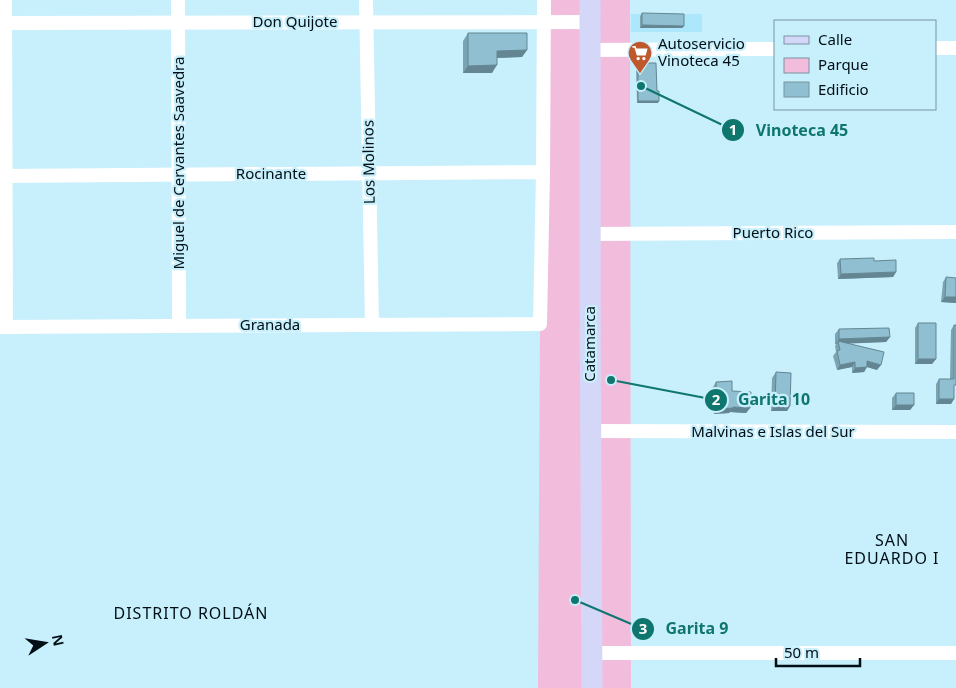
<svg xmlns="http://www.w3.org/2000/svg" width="956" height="688" viewBox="0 0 956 688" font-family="'Noto Sans',sans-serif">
  <rect width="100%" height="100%" fill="#c8effc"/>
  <path fill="#ace7fb" d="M 631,14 L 702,14 L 702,32 L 631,32 Z"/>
  <path fill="#f2bddd" d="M 544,0 L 630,0 L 631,688 L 538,688 L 540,324 Z"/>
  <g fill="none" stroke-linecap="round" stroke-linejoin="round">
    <path stroke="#fff" stroke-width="14" d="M 5,0 L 6,327
      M 178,0 L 179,326
      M 366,0 L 372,325
      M 0,23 L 590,22
      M 935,48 L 956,48
      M 590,50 L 775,49
      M 0,176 L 543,172
      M 589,234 L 956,232
      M 0,327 L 540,324 L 543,172 L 544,0
      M 591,431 L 956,432
      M 592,653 L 956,653"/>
    <path stroke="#d5d7f8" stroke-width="21" d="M 590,0 C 589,229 591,459 592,688"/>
  </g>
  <path fill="#7ba4b3" d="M 642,13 L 684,26 L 682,28 L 640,28 L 640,16 Z
    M 468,33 L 527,50 L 522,57 L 497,58 L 492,73 L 463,73 L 463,41 Z
    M 647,63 L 657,91 L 658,103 L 637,103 L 636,67 L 638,65 L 645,65 Z
    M 840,259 L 874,261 L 896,272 L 893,277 L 838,279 L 837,263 Z
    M 946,277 L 956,303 L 941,302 L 943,282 Z
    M 918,323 L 936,359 L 932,364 L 915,364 L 915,328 Z
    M 954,325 L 954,399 L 951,404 L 936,404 L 936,384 L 939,379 L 950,379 L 951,330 Z
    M 839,329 L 890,337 L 886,342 L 848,343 L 877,370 L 867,367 L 864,372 L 852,373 L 852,367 L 837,370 L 833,356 L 836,352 L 835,346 L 836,344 L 835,344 L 835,334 Z
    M 776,372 L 790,406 L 787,411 L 771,411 L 772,378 Z
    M 716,382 L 732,391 L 750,408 L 746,413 L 730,412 L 729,413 L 714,414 L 713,387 Z
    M 896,393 L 914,405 L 910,410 L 892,410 L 892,398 Z"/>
  <path fill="#648692" d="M 642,25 L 684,26 L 682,28 L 640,28 Z
    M 527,50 L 522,57 L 492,58 L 497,51 Z
    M 497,65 L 492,73 L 463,73 L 468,66 Z
    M 638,101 L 659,101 L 658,103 L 637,103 Z
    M 896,272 L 893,277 L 838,279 L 841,274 Z
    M 945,297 L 956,297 L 956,303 L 941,302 Z
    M 890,337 L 886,342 L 839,344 L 838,341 L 836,344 L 835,344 L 839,339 Z
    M 918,359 L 936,359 L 932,364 L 915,364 Z
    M 867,361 L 881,365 L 877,370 L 867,367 L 864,372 L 852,373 L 855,368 Z
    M 855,362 L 852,367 L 837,370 L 840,365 Z
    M 939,399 L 954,399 L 951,404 L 936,404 Z
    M 896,405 L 914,405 L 910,410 L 892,410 Z
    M 775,406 L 790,406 L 787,411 L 771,411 Z
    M 733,407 L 750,408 L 746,413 L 730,412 L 729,413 L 714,414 L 717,409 Z"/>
  <path fill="#8fbfd0" stroke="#648692" d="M 642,13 L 684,14 L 684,26 L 642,25 Z
    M 468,33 L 527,33 L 527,50 L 497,51 L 497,65 L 468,66 Z
    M 647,63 L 656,63 L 657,91 L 659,91 L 659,101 L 638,101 L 638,65 L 647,65 Z
    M 874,258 L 874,261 L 896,260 L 896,272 L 841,274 L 840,259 Z
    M 946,277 L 956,278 L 956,297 L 945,297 Z
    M 918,323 L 936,323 L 936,359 L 918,359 Z
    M 954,325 L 956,325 L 956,385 L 954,385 L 954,399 L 939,399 L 939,379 L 954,379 Z
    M 889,328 L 890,337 L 839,339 L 839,329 Z
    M 838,341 L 884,352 L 881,365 L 867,361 L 867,367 L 855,368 L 855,362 L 840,365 L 837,351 L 840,350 Z
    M 776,372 L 791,373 L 790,406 L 775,406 Z
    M 732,381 L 732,391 L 751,392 L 750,408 L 733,407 L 733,408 L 717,409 L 716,382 Z
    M 896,393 L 914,393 L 914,405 L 896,405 Z"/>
  <defs>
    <symbol id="supermarket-pin" viewBox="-11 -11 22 30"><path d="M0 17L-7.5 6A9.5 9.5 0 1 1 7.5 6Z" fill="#bf582d" stroke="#c8effc"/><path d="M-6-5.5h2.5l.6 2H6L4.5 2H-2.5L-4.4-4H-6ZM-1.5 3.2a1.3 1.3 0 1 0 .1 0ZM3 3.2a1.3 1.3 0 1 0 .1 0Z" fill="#fff"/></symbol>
  </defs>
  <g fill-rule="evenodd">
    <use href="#supermarket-pin" x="626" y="39" width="28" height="38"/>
  </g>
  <g text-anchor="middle" stroke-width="4.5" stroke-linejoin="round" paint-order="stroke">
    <g font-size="15" fill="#000f15" stroke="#c8effc">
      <text x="295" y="27">Don Quijote</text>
      <text transform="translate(369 162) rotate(-91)" y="5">Los Molinos</text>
      <text transform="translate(179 163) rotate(-90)" y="5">Miguel de Cervantes Saavedra</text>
      <text x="271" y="179">Rocinante</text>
      <text x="773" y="238">Puerto Rico</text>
      <text x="270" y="330">Granada</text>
      <text transform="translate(590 344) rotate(-90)" y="5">Catamarca</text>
      <text x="773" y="437">Malvinas e Islas del Sur</text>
    </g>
    <g font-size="15" fill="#000f15" stroke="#c8effc" text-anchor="start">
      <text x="658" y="49">Autoservicio<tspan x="658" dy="17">Vinoteca 45</tspan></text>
    </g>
    <g font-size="16" letter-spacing="1" fill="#000f15" stroke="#c8effc">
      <text x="892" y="546">SAN<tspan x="892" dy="18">EDUARDO I</tspan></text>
      <text x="191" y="619">DISTRITO ROLDÁN</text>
    </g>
  </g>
  <path fill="none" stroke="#0f766e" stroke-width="2" d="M641 86L733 130M611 380L716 400M575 600L643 629"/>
  <g fill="#0f766e" stroke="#c8effc" stroke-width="2">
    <circle cx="641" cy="86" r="5"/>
    <circle cx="611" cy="380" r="5"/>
    <circle cx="575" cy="600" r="5"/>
    <circle cx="733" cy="130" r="12"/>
    <circle cx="716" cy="400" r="12"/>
    <circle cx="643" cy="629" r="12"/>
  </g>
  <g font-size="15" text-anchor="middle" font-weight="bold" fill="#fff">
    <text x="733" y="135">1</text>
    <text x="716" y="405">2</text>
    <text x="643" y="634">3</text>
  </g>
  <g font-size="16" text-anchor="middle" font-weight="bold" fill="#0f766e" stroke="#c8effc" stroke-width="4.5" stroke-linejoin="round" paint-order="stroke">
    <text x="802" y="136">Vinoteca 45</text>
    <text x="774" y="405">Garita 10</text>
    <text x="697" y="634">Garita 9</text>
  </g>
  <rect x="774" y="20" width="162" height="90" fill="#c8effc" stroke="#7895a0"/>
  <rect x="784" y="36" width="25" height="8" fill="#d5d7f8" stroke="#7895a0"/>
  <text x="818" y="45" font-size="15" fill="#000f15">Calle</text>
  <rect x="784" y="58" width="25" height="15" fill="#f2bddd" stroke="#7895a0"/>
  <text x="818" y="70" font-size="15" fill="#000f15">Parque</text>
  <rect x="784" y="82" width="25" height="15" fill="#8fbfd0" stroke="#7895a0"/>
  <text x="818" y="95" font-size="15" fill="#000f15">Edificio</text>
  <g transform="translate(45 643) rotate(78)" stroke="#c8effc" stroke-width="4" paint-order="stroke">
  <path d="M0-4L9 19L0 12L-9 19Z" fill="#000f15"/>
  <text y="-8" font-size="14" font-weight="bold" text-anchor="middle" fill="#000f15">N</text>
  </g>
  <path d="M776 658v8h84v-8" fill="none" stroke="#000f15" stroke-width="2.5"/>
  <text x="784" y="658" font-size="15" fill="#000f15" stroke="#c8effc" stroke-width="4" paint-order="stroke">50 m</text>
</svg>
